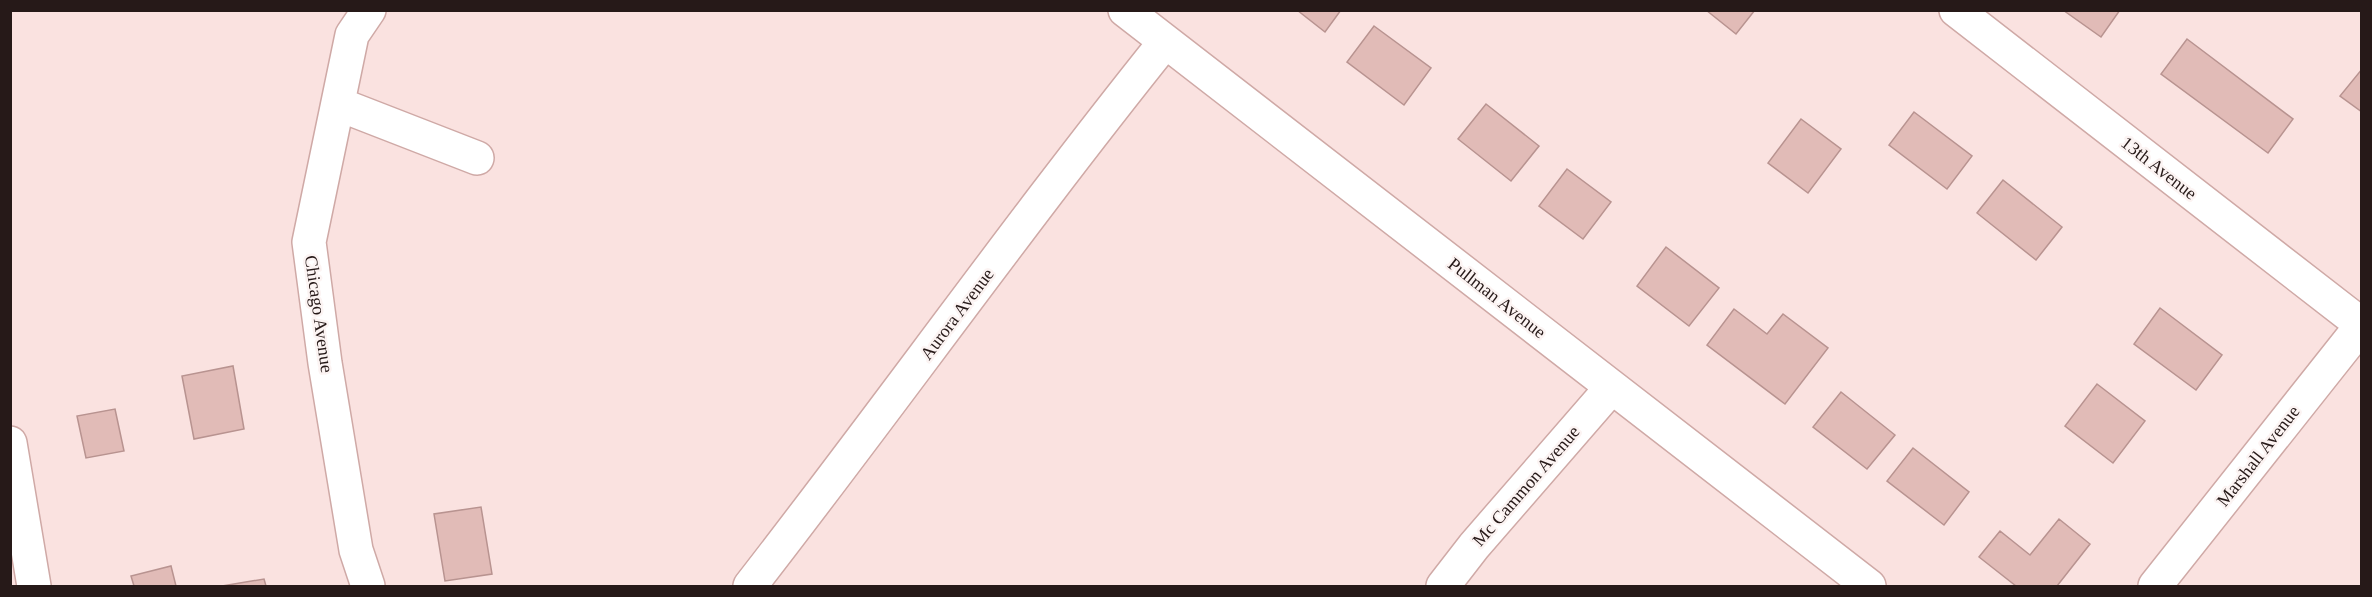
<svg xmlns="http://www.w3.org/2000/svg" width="2372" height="597" viewBox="0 0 2372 597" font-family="'Times New Roman',serif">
  <rect width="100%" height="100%" fill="#fae2e0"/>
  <path fill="#e1bbb7" stroke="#b89390" stroke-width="1.5" d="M 1297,10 L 1341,10 L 1325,32 Z
    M 1706,10 L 1755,10 L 1736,34 Z
    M 2063,10 L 2120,10 L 2101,37 Z
    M 1374,26 L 1431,68 L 1404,105 L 1347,62 Z
    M 2187,39 L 2293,119 L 2268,153 L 2161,74 Z
    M 2362,69 L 2362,112 L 2340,96 Z
    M 1486,104 L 1539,146 L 1511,181 L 1458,139 Z
    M 1914,112 L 1972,156 L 1947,189 L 1889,145 Z
    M 1801,119 L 1841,149 L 1808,193 L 1768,163 Z
    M 1567,169 L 1611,202 L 1583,239 L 1539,206 Z
    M 2003,180 L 2062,227 L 2036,260 L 1977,213 Z
    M 1666,247 L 1719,288 L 1689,326 L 1637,286 Z
    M 2160,308 L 2222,355 L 2196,390 L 2134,344 Z
    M 1734,309 L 1767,334 L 1783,314 L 1828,348 L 1785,404 L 1707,345 Z
    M 233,366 L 244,429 L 194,439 L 182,376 Z
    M 2097,384 L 2145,421 L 2113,463 L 2065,426 Z
    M 1841,392 L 1895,435 L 1867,469 L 1813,427 Z
    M 115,409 L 124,451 L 86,458 L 77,416 Z
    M 1913,448 L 1969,492 L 1944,525 L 1887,481 Z
    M 481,507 L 492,574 L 445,581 L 434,514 Z
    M 2059,519 L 2090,544 L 2057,586 L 2016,586 L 1979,557 L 2000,531 L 2030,555 Z
    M 171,566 L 176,586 L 134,586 L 131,576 Z
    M 264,579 L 266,586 L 222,586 Z"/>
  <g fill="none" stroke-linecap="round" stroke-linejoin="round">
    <defs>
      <path id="minor" d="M 1125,10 L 1869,586
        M 1956,10 L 2362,325
        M 338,104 L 477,158
        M 10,443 L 34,586
        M 368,586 L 356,550 L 325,363 L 309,242 L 352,35 L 369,10
        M 750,586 C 890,406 1022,220 1165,42
        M 1443,586 L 1474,546 L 1612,387
        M 2155,586 L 2362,325"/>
    </defs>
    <use href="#minor" stroke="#cfa9a6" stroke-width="36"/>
    <use href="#minor" stroke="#fff" stroke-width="33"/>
  </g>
  <g text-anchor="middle" stroke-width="5" stroke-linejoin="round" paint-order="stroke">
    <g font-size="18" fill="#261918" stroke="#fcf4f3">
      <text transform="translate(2159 168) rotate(38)" y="6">13th Avenue</text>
      <text transform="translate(1497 298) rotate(38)" y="6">Pullman Avenue</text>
      <text transform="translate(319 314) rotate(82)" y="6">Chicago Avenue</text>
      <text transform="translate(957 314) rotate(-53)" y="6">Aurora Avenue</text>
      <text transform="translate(2258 456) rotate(-52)" y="6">Marshall Avenue</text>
      <text transform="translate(1526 486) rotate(-49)" y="6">Mc Cammon Avenue</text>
    </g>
  </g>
  <rect width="2372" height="597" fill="none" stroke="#261918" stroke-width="24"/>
</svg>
